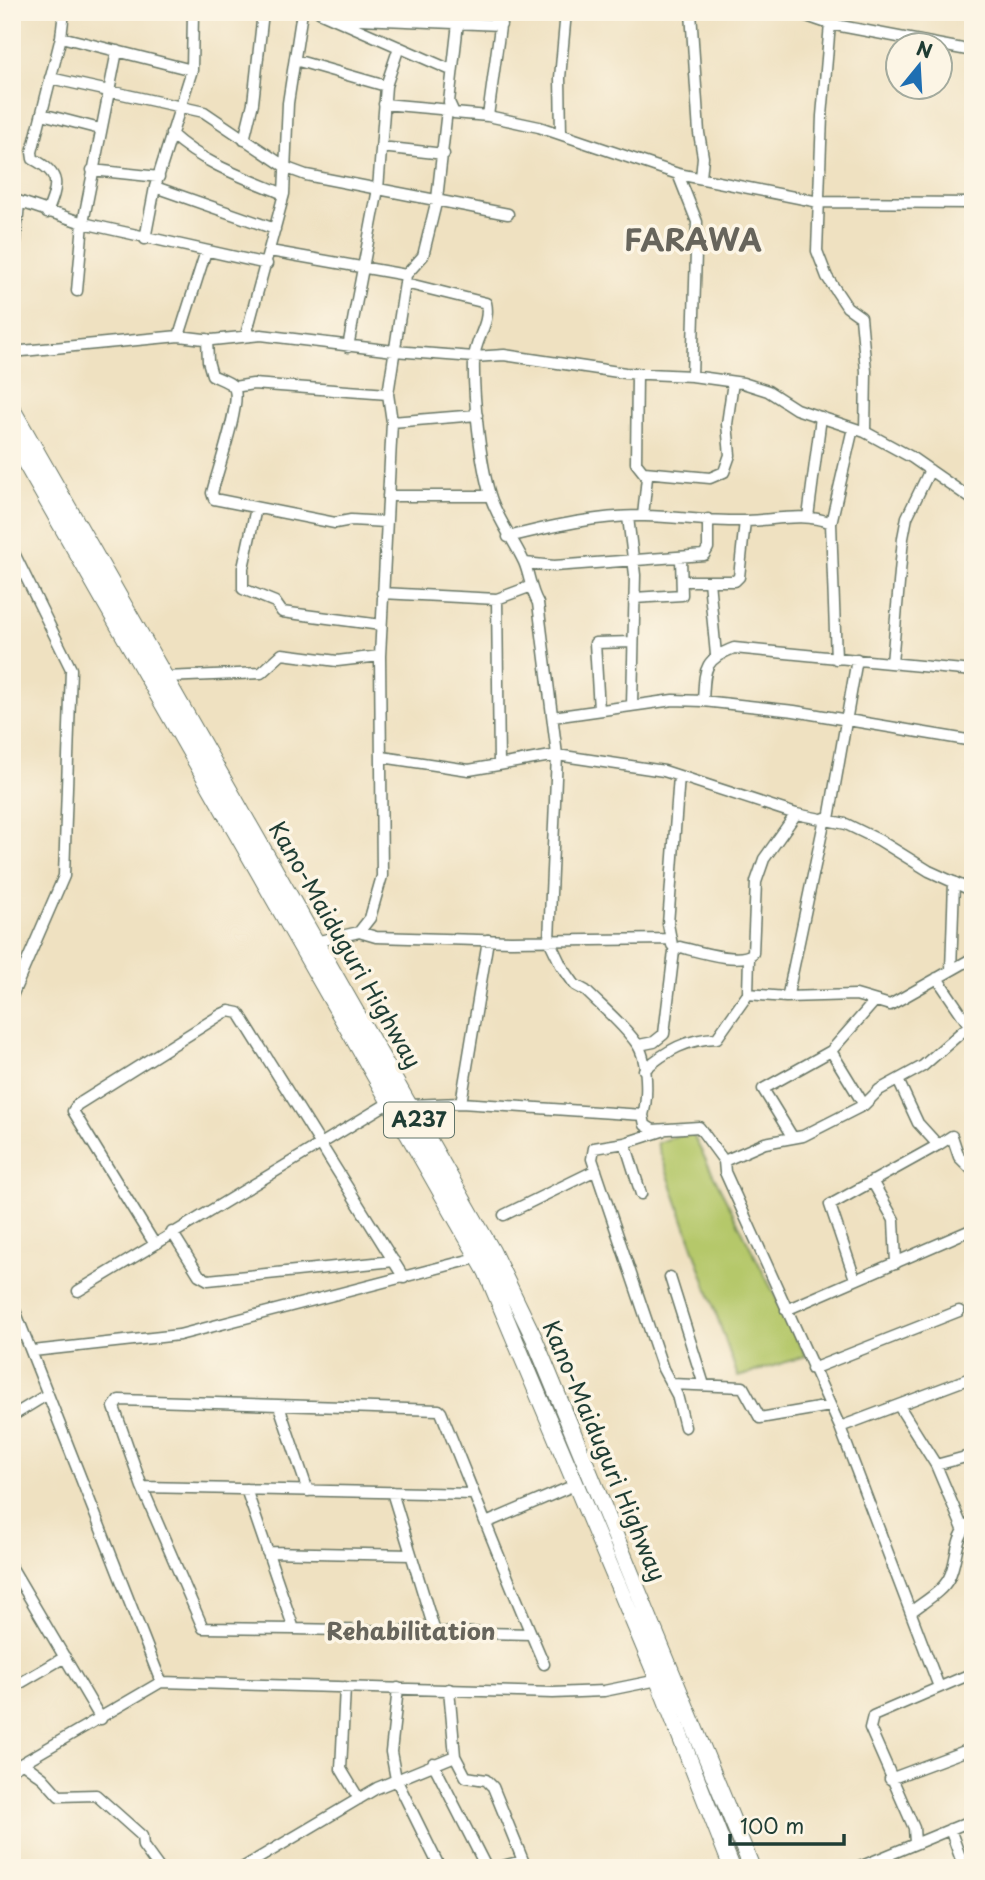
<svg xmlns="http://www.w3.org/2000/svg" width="985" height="1880" viewBox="0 0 985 1880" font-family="'Playpen Sans',sans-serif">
  <rect width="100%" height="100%" fill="#fcf5e5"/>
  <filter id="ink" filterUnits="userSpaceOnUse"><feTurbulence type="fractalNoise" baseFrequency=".0143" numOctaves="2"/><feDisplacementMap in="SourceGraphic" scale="14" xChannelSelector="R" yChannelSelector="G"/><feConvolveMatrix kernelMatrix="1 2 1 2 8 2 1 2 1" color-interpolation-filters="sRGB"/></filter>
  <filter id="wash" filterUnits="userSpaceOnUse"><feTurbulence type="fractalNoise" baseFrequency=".00686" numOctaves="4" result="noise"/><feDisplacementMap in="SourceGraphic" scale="28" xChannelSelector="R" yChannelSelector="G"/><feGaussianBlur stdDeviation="1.57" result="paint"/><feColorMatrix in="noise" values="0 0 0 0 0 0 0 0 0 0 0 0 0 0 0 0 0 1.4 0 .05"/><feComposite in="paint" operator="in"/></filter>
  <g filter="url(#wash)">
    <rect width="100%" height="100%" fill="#efe1c1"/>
    <path fill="#b5c86b" stroke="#6a8250" stroke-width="2" d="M 691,1131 L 806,1356 L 738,1377 L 657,1143 Z"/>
  </g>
  <g filter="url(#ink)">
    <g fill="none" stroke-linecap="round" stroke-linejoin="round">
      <defs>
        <path id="minor" d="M 319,12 L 451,70
          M 691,12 L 699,133 L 703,157 L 701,178
          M 795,12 L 830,24 L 822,116 L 817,251 L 827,277 L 847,307 L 861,317 L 866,371 L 865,432
          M 502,14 L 566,13
          M 336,18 L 501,25
          M 458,23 L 449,102 L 454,113 L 488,116 L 539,127 L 678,174 L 819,202 L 973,203
          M 830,24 L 973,51
          M 61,37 L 192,70
          M 295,60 L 386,86
          M 50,78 L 204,112 L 287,168 L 306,175 L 508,214
          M 384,104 L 451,110
          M 42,114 L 100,129
          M 488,116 L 502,12
          M 171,134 C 202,163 245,178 284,194
          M 561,134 L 560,78 L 566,12
          M 244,140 L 253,103 L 263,12
          M 381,147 L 444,154
          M 92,170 L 159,177
          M 678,174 L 697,222 L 692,376
          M 155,187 L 275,229
          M 12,199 L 83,223 L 267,264
          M 47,213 C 58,185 62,174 33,159 L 32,152 L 61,37 L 64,12
          M 145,239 L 155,187 L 192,70 L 193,12
          M 270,251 L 406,275
          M 405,283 L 486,303 C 491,324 474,340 474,360 C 473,395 480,462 490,495 C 497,519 514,540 524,562 C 530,576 530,589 538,603 L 557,755 L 549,940 L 561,965 L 575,985 L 586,991 C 603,1008 623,1024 637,1044 C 648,1059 648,1098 643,1115 L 461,1103 L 410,1105
          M 12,287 L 19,202
          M 77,291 L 83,223 L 117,51
          M 246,335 L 284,194 L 288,103 L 302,12
          M 179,336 L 206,251
          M 207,339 L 208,361 L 212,375 C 219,379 233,382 235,390 C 240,407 217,472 212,493 L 214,499 L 335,523 L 351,520 L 386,522
          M 348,347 L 378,189 L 386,86 L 399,47
          M 12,352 L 179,336 L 212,340 L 261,335 L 394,351 L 474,357 L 504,355 L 625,373 L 692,376 L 743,383 L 768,391 L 796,409 L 865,432 L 911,457 L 973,500
          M 637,373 L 636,463 L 647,477 L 643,516
          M 234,387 L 253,384 L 388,394
          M 392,422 L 477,415
          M 644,472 L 710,478 L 724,472 L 730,455 L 727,424 L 733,382
          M 388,496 L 490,496
          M 256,508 L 243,568 L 243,589 L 275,602 L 282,612 L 381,625
          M 628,517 L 635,575 L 632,705
          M 808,517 L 821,417
          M 831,523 L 853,428
          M 508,537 C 553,526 599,515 645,516 C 679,517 713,522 747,521 C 775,520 805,512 831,523 L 836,659
          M 12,549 L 71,669 L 64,876 L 12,996
          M 525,563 L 554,566 L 704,555 L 708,548 L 708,519
          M 683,581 L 735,581 L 739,577 L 745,521
          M 709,581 L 716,655
          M 382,593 L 497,599 L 529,587
          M 634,598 L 682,595 L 681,558
          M 497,599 L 499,765
          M 892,663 L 903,538 L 907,517 L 930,470
          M 165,677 L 261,673 L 282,654 L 337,661 L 380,656
          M 703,701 C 705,671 702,660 734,648 L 973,671
          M 599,710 L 595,643 L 633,642
          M 553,717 L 673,700 L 703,701 L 794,711 L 973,741
          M 382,757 L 469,770 L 557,755 L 664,771 L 796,814 L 846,824 L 879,840 L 929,871 L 973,891
          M 829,819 L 857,659
          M 359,932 L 370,918 L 382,876 L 380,656 L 392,422 L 388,394 L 405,283 L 406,275 L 423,256 L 437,199 L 447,110
          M 315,942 L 359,932 L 376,937 L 511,941 L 671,939
          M 672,945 L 668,924 L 679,776
          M 951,970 L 954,882
          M 937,978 L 973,1031
          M 748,994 L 786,997 L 788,994 L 825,818
          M 786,997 L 856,995 L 890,1005 L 973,958
          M 639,1045 L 654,1042 L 664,1034 L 674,951 L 680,947 C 697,951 740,965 753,953 L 756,882 L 764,859 L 796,814
          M 644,1070 C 667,1050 687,1039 717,1038 L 748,994 L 749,957
          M 898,1080 L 918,1123 L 938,1145 L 952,1136 L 959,1157 L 973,1171
          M 461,1103 L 488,940
          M 864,1105 L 831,1051 L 874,1002
          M 643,1115 L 645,1125 L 653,1130 L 699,1127 L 724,1161 L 725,1172 L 840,1427 L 939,1687
          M 793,1138 L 763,1089 L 831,1051
          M 625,1143 L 594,1148 L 592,1159 L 663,1369 L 677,1395 L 685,1427
          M 724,1161 L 765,1143 L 803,1136 L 864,1105 L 879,1090 L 923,1066 L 973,1022
          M 872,1181 L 894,1220 L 896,1263
          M 641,1194 L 625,1143 L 662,1131
          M 504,1215 L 596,1170
          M 172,1232 L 199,1275 L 208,1280 L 394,1261
          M 154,1243 L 73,1111 L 77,1105 L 222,1014 L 229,1011 L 239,1013 L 404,1278
          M 670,1277 L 704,1385
          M 855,1279 L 830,1205 L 938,1145
          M 78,1291 L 390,1102
          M 12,1303 L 161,1682 L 553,1693 L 604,1691 L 658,1680
          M 786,1310 L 973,1229
          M 33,1351 L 179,1335 L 484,1256
          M 812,1369 L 959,1311
          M 671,1384 L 743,1387 L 760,1418 L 830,1406
          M 279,1406 L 308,1491
          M 899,1406 L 936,1465 L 973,1455
          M 12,1416 L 48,1394
          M 840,1427 L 973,1377
          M 936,1465 L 963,1529
          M 142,1487 L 203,1628 L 294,1629 L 246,1489
          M 392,1492 L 435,1632
          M 474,1494 L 142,1487 L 114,1407 L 119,1400 L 439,1410 L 441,1412 C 475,1496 508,1581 544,1664
          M 486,1523 L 577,1484
          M 267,1552 L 411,1555
          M 12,1568 L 101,1719
          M 911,1612 C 923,1602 942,1592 949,1578 C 959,1558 953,1536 973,1521
          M 294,1629 L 531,1634
          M 345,1687 L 341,1769 L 359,1799
          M 12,1688 L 65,1657
          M 398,1688 L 391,1752 L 396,1779 L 440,1868
          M 449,1689 L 455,1756 L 466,1777 L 486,1780 L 493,1787 L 526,1868
          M 23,1763 L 43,1778 L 59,1796 L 96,1795 L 142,1836 L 143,1846 L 159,1868
          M 433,1763 L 486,1867
          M 12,1769 L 161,1682
          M 890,1779 L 973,1748
          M 950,1829 L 964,1868
          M 915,1843 L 914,1828 L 870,1728 L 873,1716 L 973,1673
          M 242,1868 L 377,1788 L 455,1756
          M 468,1868 L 499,1867 L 522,1861
          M 857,1868 L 973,1820"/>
        <path id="highway" d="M 12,409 L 492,1251 L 534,1338 L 752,1868
          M 12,439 L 486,1271 L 658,1680 L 732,1868"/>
      </defs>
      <use href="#minor" stroke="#687665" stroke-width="13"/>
      <use href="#highway" stroke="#687665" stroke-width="18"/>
      <use href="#minor" stroke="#fff" stroke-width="10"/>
      <use href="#highway" stroke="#fff" stroke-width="16"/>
    </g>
  </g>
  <g text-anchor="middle" stroke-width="7" stroke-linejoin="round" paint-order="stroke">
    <rect fill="#fcf5e5" stroke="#617469" stroke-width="2" x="384" y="1102.5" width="70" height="35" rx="5"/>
    <g font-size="21" font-weight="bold" fill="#1f3d34">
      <text x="419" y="1127">A237</text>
    </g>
    <g font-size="23" fill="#1f3d34" stroke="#fcf5e5">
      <text transform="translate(345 945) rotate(60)" y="8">Kano-Maiduguri Highway</text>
      <text transform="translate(604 1451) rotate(67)" y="8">Kano-Maiduguri Highway</text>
    </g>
    <g font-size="24" font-weight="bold" fill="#67655c" stroke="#fcf5e5">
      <text x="411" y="1640">Rehabilitation</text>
    </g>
    <g font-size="30" font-weight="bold" fill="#67655c" stroke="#fcf5e5">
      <text x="693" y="251">FARAWA</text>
    </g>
  </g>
  <rect width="985" height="1880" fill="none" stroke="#fcf5e5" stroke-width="42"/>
  <g transform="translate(919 66) rotate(18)"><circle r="33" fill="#fcf5e5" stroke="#a4ab9e" stroke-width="2"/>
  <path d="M0-5L12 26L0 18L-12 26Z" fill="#1f6fb2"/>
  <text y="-10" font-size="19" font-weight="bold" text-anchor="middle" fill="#1f3d34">N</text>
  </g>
  <path d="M730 1834v10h114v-10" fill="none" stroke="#1f3d34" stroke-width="3.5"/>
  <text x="740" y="1834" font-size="21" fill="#1f3d34" stroke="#fcf5e5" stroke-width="5" paint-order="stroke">100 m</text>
</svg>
